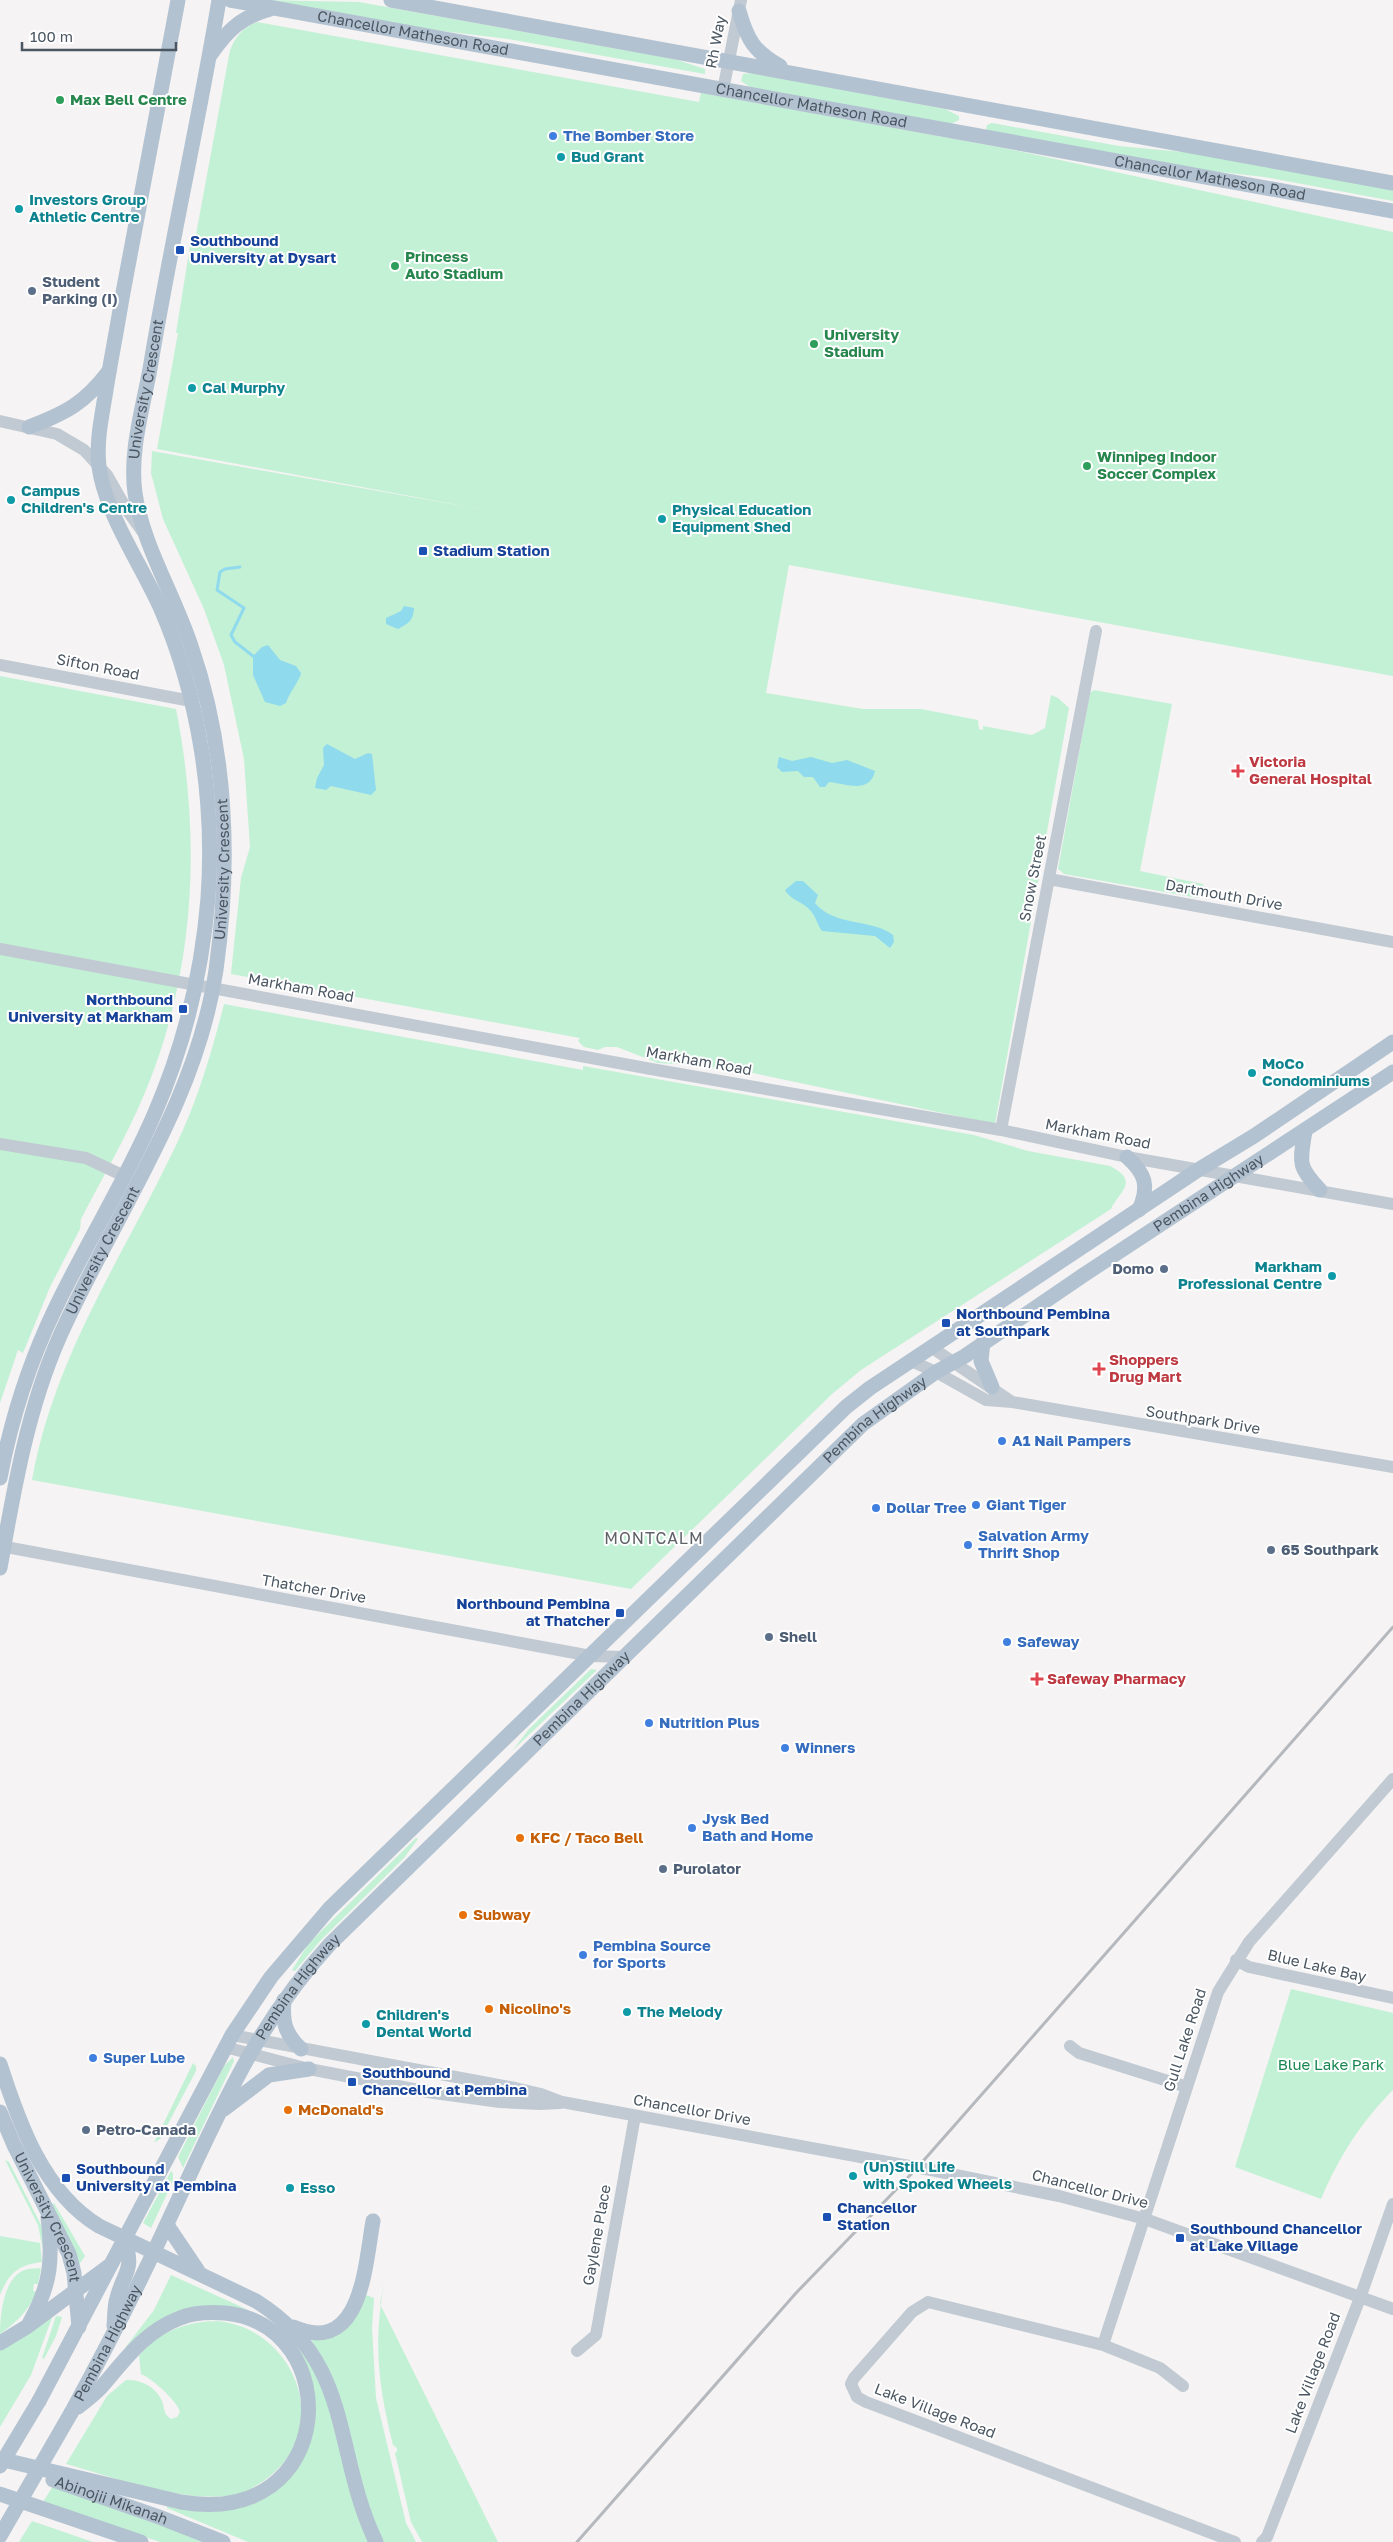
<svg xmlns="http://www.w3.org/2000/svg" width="1393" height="2542" viewBox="0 0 1393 2542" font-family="'Golos Text',sans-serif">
  <rect width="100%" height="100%" fill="#f5f3f3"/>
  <path fill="#c3f1d5" d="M 262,0 L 359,2 L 674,59 L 705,69 L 705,74 L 508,39 L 410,27 Z
    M 257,22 L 699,102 L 701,93 L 1004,148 L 1393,232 L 1393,676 L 789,565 L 766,693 L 863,709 L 921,709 L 978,720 L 979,729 L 983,730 L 983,726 L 1032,735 L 1045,728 L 1051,695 L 1058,698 L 1069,708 L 995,1124 L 753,1073 L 695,1065 L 658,1063 L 617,1047 L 605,1047 L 598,1050 L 584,1047 L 578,1041 L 580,1038 L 231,974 L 241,878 L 250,847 L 244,759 L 224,665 L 204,609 L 163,519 L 151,473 L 152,451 L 480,509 L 157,449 L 178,333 L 176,333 L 191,240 L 195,240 L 230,50 C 236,36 242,28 257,22 Z
    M 753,73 L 945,109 L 959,116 L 959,120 L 951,124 L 753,89 L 741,81 L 743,74 Z
    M 992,123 L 1119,146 L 1204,154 L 1393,189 L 1393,201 L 1264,177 L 1186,168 L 994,134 L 986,129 L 987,125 Z
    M 0,676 L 176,709 C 203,845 195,987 135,1115 C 119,1150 99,1184 81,1219 L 80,1229 L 50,1287 L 23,1353 L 18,1350 L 0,1403 Z
    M 1094,690 L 1172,704 L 1140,871 L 1203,884 L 1204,892 L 1198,898 L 1064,874 L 1058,869 L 1090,693 Z
    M 224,1004 L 583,1070 L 583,1066 L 974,1135 L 1028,1151 L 1110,1166 C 1141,1182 1118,1192 1111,1209 L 861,1370 L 832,1394 L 631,1589 L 32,1480 C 56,1348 129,1249 183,1130 C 201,1089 213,1047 224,1004 Z
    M 591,1669 L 597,1670 L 512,1751 L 529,1729 Z
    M 416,1838 L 418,1839 L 404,1858 L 320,1941 L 295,1971 L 292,1970 L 309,1943 Z
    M 1291,1989 L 1393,2013 L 1393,2090 C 1361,2122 1339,2157 1321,2199 L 1235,2167 Z
    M 233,2057 L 234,2061 L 183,2168 L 178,2157 L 224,2066 Z
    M 193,2063 L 196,2066 L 196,2071 L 160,2139 L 154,2143 Z
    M 5,2160 L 9,2162 L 40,2223 L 44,2232 L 43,2250 L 38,2225 Z
    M 171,2171 L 173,2173 L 173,2181 L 151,2228 L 143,2223 Z
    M 54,2203 L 85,2256 L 78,2266 L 51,2205 Z
    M 0,2236 L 40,2243 L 42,2262 C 18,2265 9,2273 0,2295 Z
    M 41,2268 L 38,2284 L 34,2284 L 33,2291 L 37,2292 C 29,2310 16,2323 0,2334 C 0,2316 3,2281 22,2271 C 27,2268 35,2269 41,2268 Z
    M 386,2273 L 380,2304 L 498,2542 L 422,2542 L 411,2522 L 395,2453 L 397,2451 L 397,2448 L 393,2445 C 377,2380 373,2339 386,2273 Z
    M 171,2275 L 244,2308 L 272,2323 L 293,2338 L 321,2381 L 371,2542 L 248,2542 L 167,2508 L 167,2504 C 203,2511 243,2515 274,2490 C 287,2479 298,2458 308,2443 L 298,2353 L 219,2308 L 125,2348 L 154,2310 Z
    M 363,2294 L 374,2298 L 372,2328 L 376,2398 L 406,2523 L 416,2542 L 382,2542 L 366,2508 L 332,2376 L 309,2336 L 318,2337 Z
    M 53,2315 L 31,2375 L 0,2427 L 0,2349 Z
    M 56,2316 L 62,2317 L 56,2336 L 44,2359 L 42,2358 Z
    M 218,2321 C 294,2329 333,2425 270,2476 C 260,2484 246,2493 233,2495 C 180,2503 117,2478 66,2464 L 107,2396 L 126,2380 C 141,2379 156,2387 162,2401 C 165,2409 163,2414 171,2419 L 177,2417 L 180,2412 C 178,2402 152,2378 141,2374 L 139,2356 C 157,2332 188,2321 218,2321 Z
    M 53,2486 L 206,2542 L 160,2542 L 43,2502 Z
    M 32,2521 L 93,2542 L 19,2542 Z"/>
  <path fill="#90daee" d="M 404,606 L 414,608 C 413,621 409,623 398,629 L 386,624 L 386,618 L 401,611 Z
    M 268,645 L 280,660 L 296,666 L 301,673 C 300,680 289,693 286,703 L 280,706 L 265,702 L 253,675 L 253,656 L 262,647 Z
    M 327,744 L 355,759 L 368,753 L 372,754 L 376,790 L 371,795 L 331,786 L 326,790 L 315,788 L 317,778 L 324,765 L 323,748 Z
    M 779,757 L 792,761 L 811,757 L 832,763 L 847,760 L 875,771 C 870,794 847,784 829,782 L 825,787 L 820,787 L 813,777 L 804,777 L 798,771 L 782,772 L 777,767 Z
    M 796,881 L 803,881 L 818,895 L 815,903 C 835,927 871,918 893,935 L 894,942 L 890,948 L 875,936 L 822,931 C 817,925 816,916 810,910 C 803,902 789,899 785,890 Z"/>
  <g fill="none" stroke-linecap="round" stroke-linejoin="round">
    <path stroke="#90daee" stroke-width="3" d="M 240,567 L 225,569 L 220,572 L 217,590 L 244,608 L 231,635 L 235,642 L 253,656"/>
    <path stroke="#c1cad2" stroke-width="12" d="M 723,90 L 741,0
      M 0,421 L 57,434 L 84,450 L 107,475 L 127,510 L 142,531
      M 0,665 L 191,701
      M 1049,879 L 1393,942
      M 0,949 L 651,1069 L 1001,1130 L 1127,1157 L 1393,1204
      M 1001,1130 L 1096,631
      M 0,1144 L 86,1158 L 124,1176
      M 931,1347 L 1012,1402
      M 911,1361 L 936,1372 L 986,1400 L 1012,1402 L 1393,1467
      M 0,1546 L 591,1656 L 623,1657
      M 1236,1960 L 1249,1967 L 1393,1998
      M 232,2035 L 515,2088 L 541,2094 L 562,2102 L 931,2170 L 1059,2196 L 1145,2219 L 1393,2309
      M 1070,2046 L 1079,2053 L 1187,2087
      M 225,2047 L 309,2069 L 434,2093 L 500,2102 L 540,2104 L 560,2103
      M 1103,2345 L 1160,2368 L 1183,2386
      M 577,2351 L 596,2335 L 635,2116
      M 1235,2542 L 866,2402 L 857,2397 L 851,2384 L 854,2378 L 912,2312 L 928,2302 L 1103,2345 L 1218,1992 L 1249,1942 L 1393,1779
      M 1262,2542 L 1267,2537 L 1360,2298 L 1393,2204"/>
    <g stroke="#b3c2d1" stroke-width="15">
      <path id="s1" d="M 230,0 L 1393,211"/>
      <path d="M 391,0 L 1393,183"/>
      <path d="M 739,11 C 747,39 754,52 780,66"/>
      <path d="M 211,54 C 228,30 241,17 270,9"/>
      <path d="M 29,427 C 66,413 85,403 109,371"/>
      <path d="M 1305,1131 C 1300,1162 1297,1166 1320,1190"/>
      <path d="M 1127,1157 C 1145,1173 1150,1186 1139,1210"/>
      <path d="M 983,1342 L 981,1361 L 992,1387"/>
      <path d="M 0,1478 C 11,1420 29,1363 55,1309 C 86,1244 125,1182 154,1115 C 184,1046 202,973 208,898 C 215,801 199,697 161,609 C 141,564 106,515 99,467 C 96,440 102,416 106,390 C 111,359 117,329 122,298 C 141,199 159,99 178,0"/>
      <path id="s2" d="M 0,1568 C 14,1489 27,1411 59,1338 C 113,1216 196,1105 216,970 C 231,861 227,750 191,646 C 174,594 143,546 135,493 C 129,450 144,405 151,363 C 171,242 199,121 219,0"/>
      <path d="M 284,2000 C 282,2022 285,2034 301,2049"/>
      <path d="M 0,2064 C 19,2123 43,2192 99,2226 L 256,2301 C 355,2363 332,2450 376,2542"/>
      <path d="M 224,2109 L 269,2075 L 309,2069"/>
      <path id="s3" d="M 0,2112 L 14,2145 L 69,2254 L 74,2273 L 79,2327"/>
      <path d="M 167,2225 L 198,2271"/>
      <path d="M 30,2322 C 51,2284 53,2260 48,2217"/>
      <path d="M 114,2326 C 115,2317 114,2307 117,2298 C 125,2268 134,2274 125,2238"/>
      <path d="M 293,2327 C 362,2357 365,2265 373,2221"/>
      <path d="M 0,2343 L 28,2326 L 109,2266"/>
      <path d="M 39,2401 L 232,2035 L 271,1977 L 329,1909 L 846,1407 L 870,1388 L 1198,1170 L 1254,1136 L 1393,1042"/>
      <path id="s4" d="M 71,2413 C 107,2347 141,2281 172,2213 C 219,2113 254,2027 330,1944 L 863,1424 L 936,1372 L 965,1356 L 1082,1276 L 1393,1072"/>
      <path d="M 0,2459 L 181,2502 C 339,2529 346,2325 225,2313 C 210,2312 194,2312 180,2318 C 146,2331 127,2357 104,2384 C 97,2393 87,2400 78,2407"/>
      <path id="s5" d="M 53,2480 L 159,2517 L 223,2542"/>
      <path d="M 0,2494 L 141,2542"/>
    </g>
    <path stroke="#b5b8bd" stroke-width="3" d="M 577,2542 L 796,2293 L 917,2168 L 1393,1627"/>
    <path stroke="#b3c2d1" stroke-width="15" d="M 0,2466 L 39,2401
      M 0,2536 L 71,2413"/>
  </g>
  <g fill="#2e9e5b" stroke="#fff" stroke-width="2">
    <circle cx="60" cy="100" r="5"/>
    <circle cx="395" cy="266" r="5"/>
    <circle cx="814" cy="344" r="5"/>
    <circle cx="1087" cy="466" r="5"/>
  </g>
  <g fill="#3f7fe0" stroke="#fff" stroke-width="2">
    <circle cx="553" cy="136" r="5"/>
    <circle cx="1002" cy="1441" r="5"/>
    <circle cx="976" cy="1505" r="5"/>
    <circle cx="876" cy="1508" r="5"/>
    <circle cx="968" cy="1545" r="5"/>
    <circle cx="1007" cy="1642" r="5"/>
    <circle cx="649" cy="1723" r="5"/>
    <circle cx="785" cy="1748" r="5"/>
    <circle cx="692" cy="1828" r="5"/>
    <circle cx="583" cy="1955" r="5"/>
    <circle cx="93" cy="2058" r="5"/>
  </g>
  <g fill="#0f9aa8" stroke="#fff" stroke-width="2">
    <circle cx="561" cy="157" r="5"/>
    <circle cx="19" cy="209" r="5"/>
    <circle cx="192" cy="388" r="5"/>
    <circle cx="11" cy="500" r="5"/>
    <circle cx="662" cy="519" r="5"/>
    <circle cx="1252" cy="1073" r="5"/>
    <circle cx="1332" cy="1276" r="5"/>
    <circle cx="627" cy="2012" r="5"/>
    <circle cx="366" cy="2024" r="5"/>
    <circle cx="853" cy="2176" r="5"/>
    <circle cx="290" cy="2188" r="5"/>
  </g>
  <g fill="#1a4fb4" stroke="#fff" stroke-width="2">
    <rect x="175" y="245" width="10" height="10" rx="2.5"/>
    <rect x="418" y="546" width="10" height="10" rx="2.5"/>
    <rect x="178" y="1004" width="10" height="10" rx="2.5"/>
    <rect x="941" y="1318" width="10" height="10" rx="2.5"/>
    <rect x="615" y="1608" width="10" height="10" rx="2.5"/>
    <rect x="347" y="2077" width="10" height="10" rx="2.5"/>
    <rect x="61" y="2173" width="10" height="10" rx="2.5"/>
    <rect x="822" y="2212" width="10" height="10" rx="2.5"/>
    <rect x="1175" y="2233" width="10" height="10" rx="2.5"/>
  </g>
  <g fill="#5c6f8a" stroke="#fff" stroke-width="2">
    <circle cx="32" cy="291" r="5"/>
    <circle cx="1164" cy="1269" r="5"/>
    <circle cx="1271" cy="1550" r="5"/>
    <circle cx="769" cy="1637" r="5"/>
    <circle cx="663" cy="1869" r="5"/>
    <circle cx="86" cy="2130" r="5"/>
  </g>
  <g fill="#e0444e" stroke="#fff" stroke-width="2">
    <path d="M1235.5 763.5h5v5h5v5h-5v5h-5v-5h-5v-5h5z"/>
    <path d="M1096.5 1361.5h5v5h5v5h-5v5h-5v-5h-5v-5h5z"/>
    <path d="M1034.5 1671.5h5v5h5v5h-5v5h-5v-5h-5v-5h5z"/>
  </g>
  <g fill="#e8710a" stroke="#fff" stroke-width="2">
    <circle cx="520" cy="1838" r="5"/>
    <circle cx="463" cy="1915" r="5"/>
    <circle cx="489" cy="2009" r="5"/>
    <circle cx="288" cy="2110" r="5"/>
  </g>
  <g text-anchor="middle" stroke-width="4" stroke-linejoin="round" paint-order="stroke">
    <g font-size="15" fill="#4a5661" stroke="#fff">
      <text dy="5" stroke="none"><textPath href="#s1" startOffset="186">Chancellor Matheson Road</textPath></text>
      <text transform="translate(716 42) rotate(-79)" y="5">Rh Way</text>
      <text dy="5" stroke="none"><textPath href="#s1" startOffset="591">Chancellor Matheson Road</textPath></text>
      <text dy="5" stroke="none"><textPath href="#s1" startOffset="996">Chancellor Matheson Road</textPath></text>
      <text dy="5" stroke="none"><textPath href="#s2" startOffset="1236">University Crescent</textPath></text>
      <text transform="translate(98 667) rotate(11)" y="5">Sifton Road</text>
      <text dy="5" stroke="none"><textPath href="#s2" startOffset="741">University Crescent</textPath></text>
      <text transform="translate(1033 878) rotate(-79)" y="5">Snow Street</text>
      <text transform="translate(1224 895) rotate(10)" y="5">Dartmouth Drive</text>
      <text transform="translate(301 988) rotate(10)" y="5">Markham Road</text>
      <text transform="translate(699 1061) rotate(10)" y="5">Markham Road</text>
      <text transform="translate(1098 1134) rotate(11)" y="5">Markham Road</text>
      <text dy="5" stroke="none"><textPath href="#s4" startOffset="1698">Pembina Highway</textPath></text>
      <text dy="5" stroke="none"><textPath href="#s2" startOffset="336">University Crescent</textPath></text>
      <text transform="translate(1203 1420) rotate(9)" y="5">Southpark Drive</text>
      <text dy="5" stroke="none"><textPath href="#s4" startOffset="1294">Pembina Highway</textPath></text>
      <text transform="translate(314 1589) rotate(10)" y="5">Thatcher Drive</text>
      <text dy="5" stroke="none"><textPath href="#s4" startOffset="889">Pembina Highway</textPath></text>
      <text transform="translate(1317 1966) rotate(13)" y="5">Blue Lake Bay</text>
      <text dy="5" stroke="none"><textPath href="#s4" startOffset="484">Pembina Highway</textPath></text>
      <text transform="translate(1185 2040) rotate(-72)" y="5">Gull Lake Road</text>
      <text transform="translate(692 2110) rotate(10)" y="5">Chancellor Drive</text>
      <text transform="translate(1090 2189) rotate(14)" y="5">Chancellor Drive</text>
      <text dy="5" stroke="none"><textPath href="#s3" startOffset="116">University Crescent</textPath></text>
      <text transform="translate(597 2235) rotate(-80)" y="5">Gaylene Place</text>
      <text dy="5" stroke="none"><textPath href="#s4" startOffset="79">Pembina Highway</textPath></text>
      <text transform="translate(1313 2373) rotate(-69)" y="5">Lake Village Road</text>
      <text transform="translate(935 2411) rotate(21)" y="5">Lake Village Road</text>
      <text dy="5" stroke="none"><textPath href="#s5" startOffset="62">Abinojii Mikanah</textPath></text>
    </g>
    <g font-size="15" font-weight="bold" fill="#27864d" stroke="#fff" text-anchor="start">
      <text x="70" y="105">Max Bell Centre</text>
      <text x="405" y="262">Princess<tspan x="405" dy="17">Auto Stadium</tspan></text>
      <text x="824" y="340">University<tspan x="824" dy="17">Stadium</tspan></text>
      <text x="1097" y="462">Winnipeg Indoor<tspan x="1097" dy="17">Soccer Complex</tspan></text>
    </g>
    <g font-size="15" font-weight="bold" fill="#366cbe" stroke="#fff" text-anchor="start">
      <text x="563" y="141">The Bomber Store</text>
      <text x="1012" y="1446">A1 Nail Pampers</text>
      <text x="986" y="1510">Giant Tiger</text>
      <text x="886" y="1513">Dollar Tree</text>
      <text x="978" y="1541">Salvation Army<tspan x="978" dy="17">Thrift Shop</tspan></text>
      <text x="1017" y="1647">Safeway</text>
      <text x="659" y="1728">Nutrition Plus</text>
      <text x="795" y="1753">Winners</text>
      <text x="702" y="1824">Jysk Bed<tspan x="702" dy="17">Bath and Home</tspan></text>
      <text x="593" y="1951">Pembina Source<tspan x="593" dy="17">for Sports</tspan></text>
      <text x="103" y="2063">Super Lube</text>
    </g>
    <g font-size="15" font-weight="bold" fill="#0d838f" stroke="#fff" text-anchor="start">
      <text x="571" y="162">Bud Grant</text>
      <text x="29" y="205">Investors Group<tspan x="29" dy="17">Athletic Centre</tspan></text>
      <text x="202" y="393">Cal Murphy</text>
      <text x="21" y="496">Campus<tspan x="21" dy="17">Children's Centre</tspan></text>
      <text x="672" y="515">Physical Education<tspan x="672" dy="17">Equipment Shed</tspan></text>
      <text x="1262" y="1069">MoCo<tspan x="1262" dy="17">Condominiums</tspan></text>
      <text x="1322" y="1272" text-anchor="end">Markham<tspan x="1322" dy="17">Professional Centre</tspan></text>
      <text x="637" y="2017">The Melody</text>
      <text x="376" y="2020">Children's<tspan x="376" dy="17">Dental World</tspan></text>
      <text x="863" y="2172">(Un)Still Life<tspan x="863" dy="17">with Spoked Wheels</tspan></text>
      <text x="300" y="2193">Esso</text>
    </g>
    <g font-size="15" font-weight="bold" fill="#164399" stroke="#fff" text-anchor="start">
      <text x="190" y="246">Southbound<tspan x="190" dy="17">University at Dysart</tspan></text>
      <text x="433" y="556">Stadium Station</text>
      <text x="173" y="1005" text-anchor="end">Northbound<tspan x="173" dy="17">University at Markham</tspan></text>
      <text x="956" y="1319">Northbound Pembina<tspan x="956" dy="17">at Southpark</tspan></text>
      <text x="610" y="1609" text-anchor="end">Northbound Pembina<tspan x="610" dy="17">at Thatcher</tspan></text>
      <text x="362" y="2078">Southbound<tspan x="362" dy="17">Chancellor at Pembina</tspan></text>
      <text x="76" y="2174">Southbound<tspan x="76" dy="17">University at Pembina</tspan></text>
      <text x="837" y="2213">Chancellor<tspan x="837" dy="17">Station</tspan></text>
      <text x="1190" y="2234">Southbound Chancellor<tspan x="1190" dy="17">at Lake Village</tspan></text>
    </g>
    <g font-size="15" font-weight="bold" fill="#4e5e75" stroke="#fff" text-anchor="start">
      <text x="42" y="287">Student<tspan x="42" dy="17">Parking (I)</tspan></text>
      <text x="1154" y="1274" text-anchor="end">Domo</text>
      <text x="1281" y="1555">65 Southpark</text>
      <text x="779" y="1642">Shell</text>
      <text x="673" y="1874">Purolator</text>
      <text x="96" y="2135">Petro-Canada</text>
    </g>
    <g font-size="15" font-weight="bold" fill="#be3a42" stroke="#fff" text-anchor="start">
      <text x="1249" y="767">Victoria<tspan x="1249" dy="17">General Hospital</tspan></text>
      <text x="1109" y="1365">Shoppers<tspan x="1109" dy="17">Drug Mart</tspan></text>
      <text x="1047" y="1684">Safeway Pharmacy</text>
    </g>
    <g font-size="15" font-weight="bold" fill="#c56008" stroke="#fff" text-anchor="start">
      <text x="530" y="1843">KFC / Taco Bell</text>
      <text x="473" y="1920">Subway</text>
      <text x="499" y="2014">Nicolino's</text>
      <text x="298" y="2115">McDonald's</text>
    </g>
    <g font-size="15" fill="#17864f" stroke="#fff">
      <text x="1331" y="2070">Blue Lake Park</text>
    </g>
    <g font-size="16" letter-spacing="1" fill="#5f6368" stroke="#fff">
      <text x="654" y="1544">MONTCALM</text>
    </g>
  </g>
  <path d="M22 42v8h154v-8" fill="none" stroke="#4a5661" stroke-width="2.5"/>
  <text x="30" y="42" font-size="15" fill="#4a5661" stroke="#ffffff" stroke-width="4" paint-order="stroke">100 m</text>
</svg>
